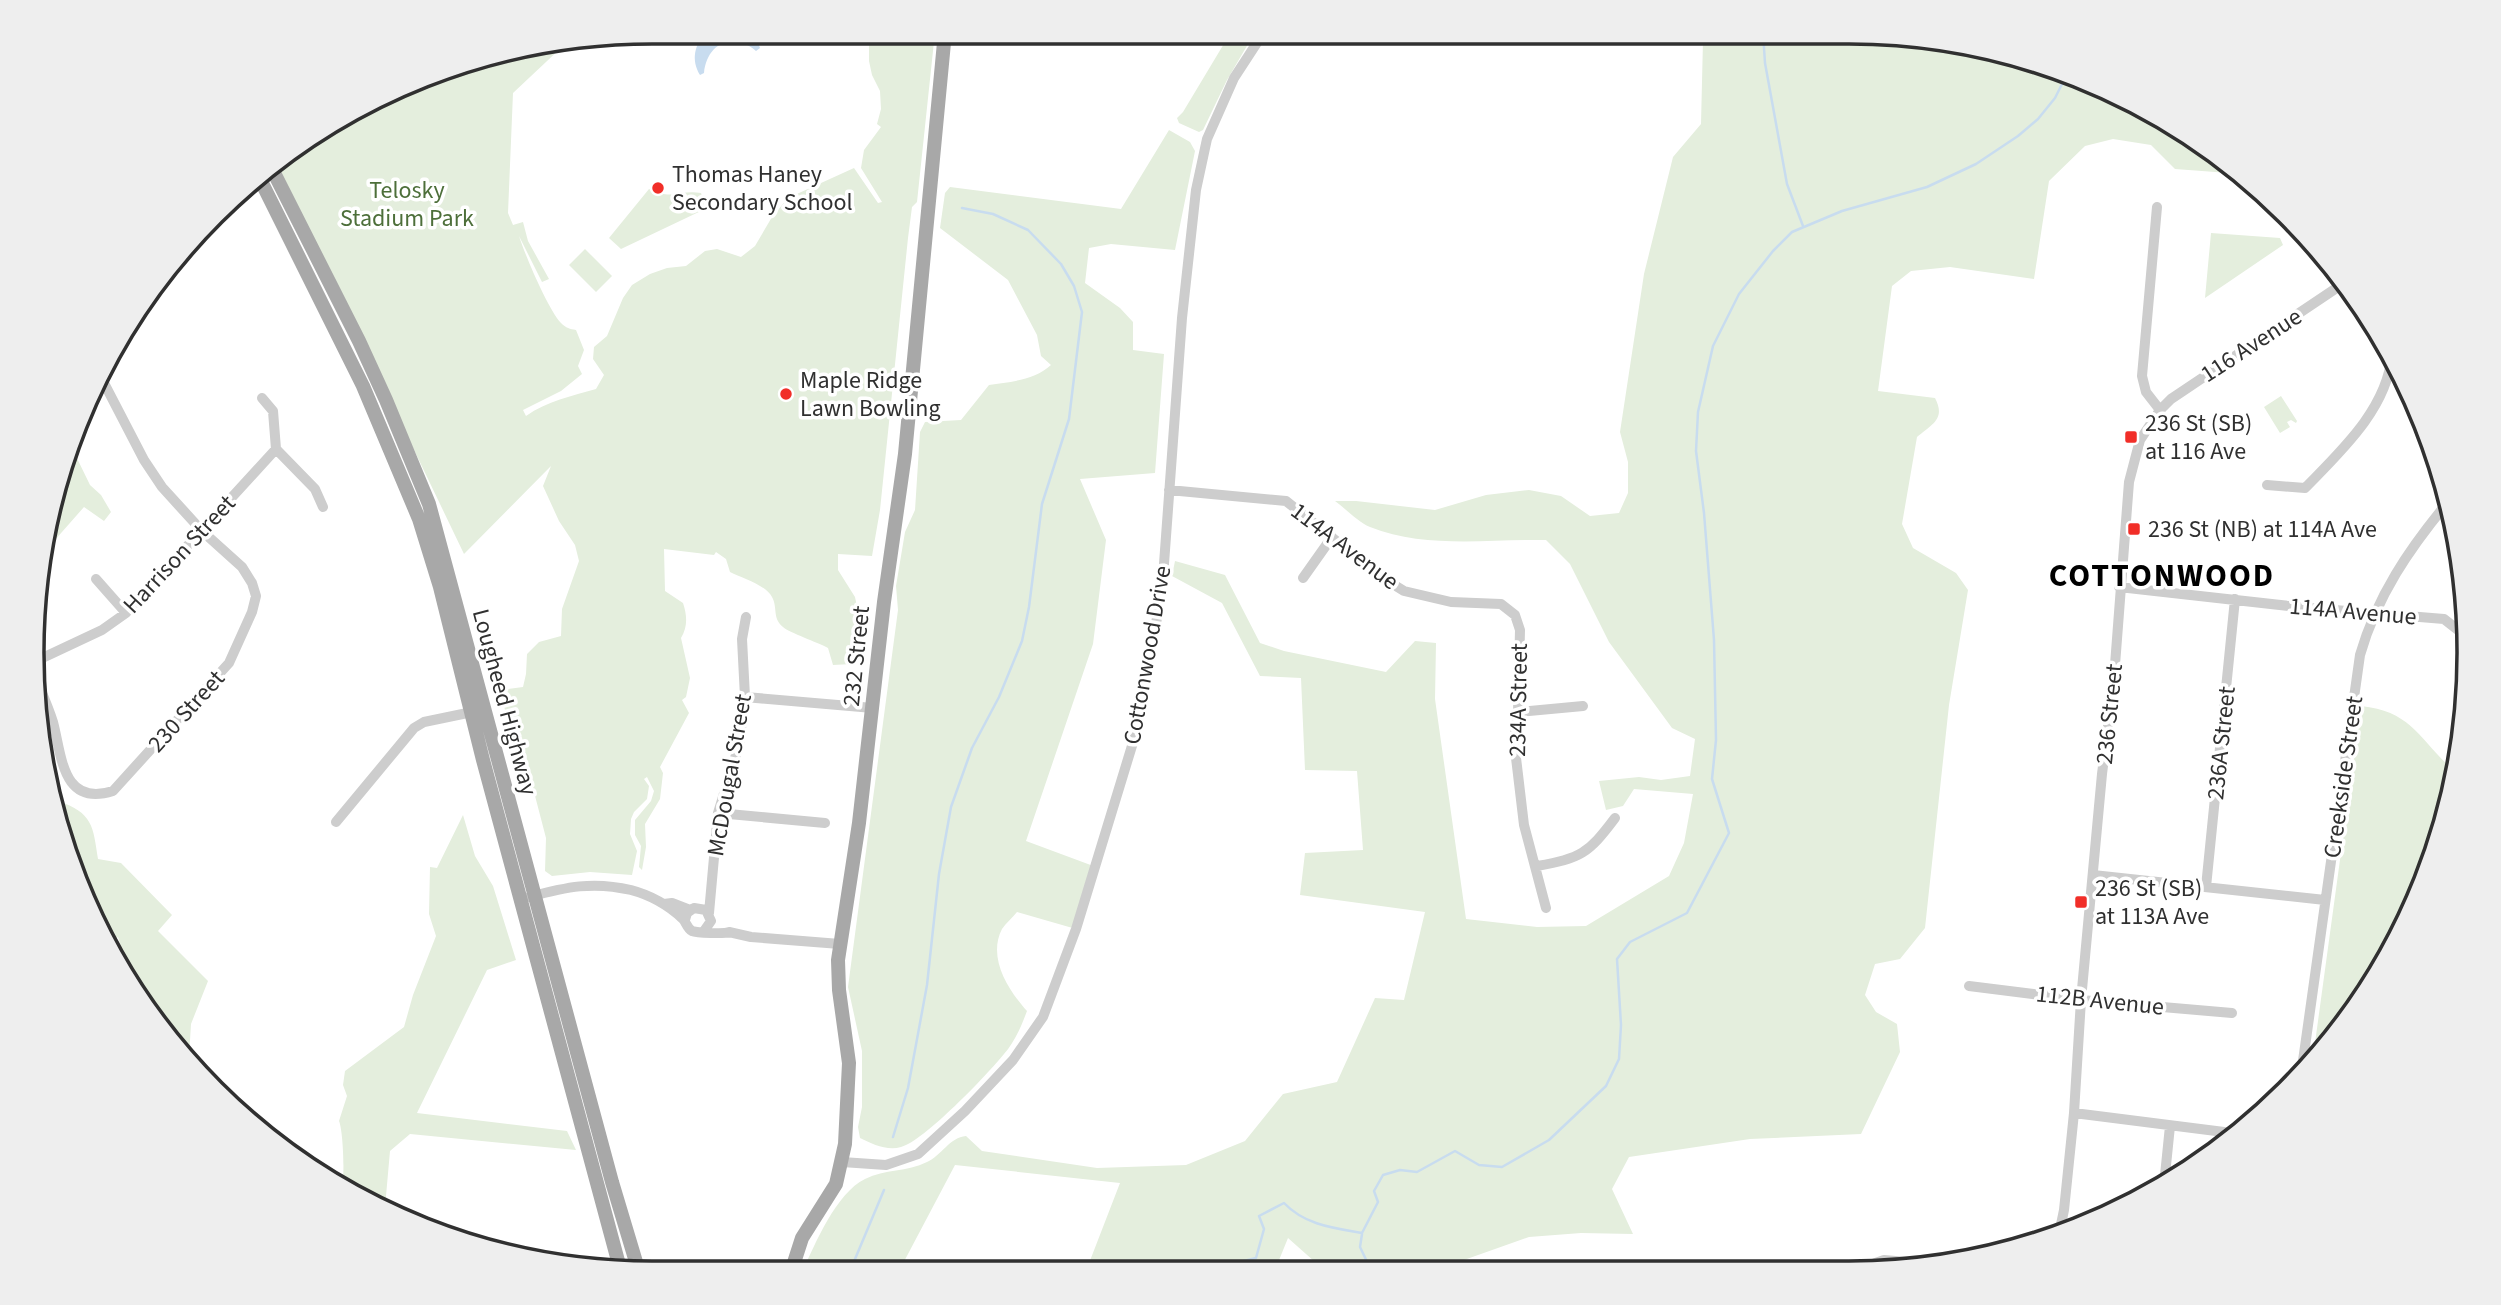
<svg xmlns="http://www.w3.org/2000/svg" width="2501" height="1305" viewBox="0 0 2501 1305" font-family="'Source Sans 3',sans-serif">
  <rect width="100%" height="100%" fill="#fff"/>
  <path fill="#e4eedd" d="M 878,32 L 935,32 L 917,202 L 912,207 L 908,238 L 880,510 L 872,556 L 838,554 L 838,570 L 855,597 L 861,626 L 852,664 L 833,665 L 828,648 C 817,642 790,633 783,627 C 772,618 778,608 772,597 C 766,585 742,578 730,572 L 726,559 L 716,552 L 714,555 L 664,549 L 665,591 L 683,603 C 687,615 688,627 681,638 L 690,678 L 686,697 L 682,700 L 689,713 L 660,767 L 663,773 L 660,799 L 645,824 L 646,847 L 642,870 L 639,867 L 641,846 L 635,835 L 635,820 L 651,801 L 654,791 L 647,777 L 644,779 L 649,786 L 647,799 L 634,812 L 631,819 L 630,834 L 637,851 L 632,875 L 590,872 L 552,876 L 545,871 L 546,838 L 534,792 L 518,762 L 500,690 L 523,687 L 526,674 L 527,654 L 539,642 L 561,636 L 562,609 L 579,561 L 575,545 L 559,521 L 543,486 L 551,466 L 464,554 L 275,160 L 453,65 L 563,46 L 513,93 L 508,213 L 513,225 L 523,222 L 528,241 L 549,279 L 542,282 L 519,236 C 525,255 548,309 561,323 C 566,328 570,329 576,330 L 584,350 L 578,366 L 582,374 L 561,391 L 523,410 L 526,416 C 547,401 572,396 596,389 L 604,375 L 593,359 L 594,347 L 607,336 L 623,298 L 632,285 L 650,274 L 667,268 L 686,266 L 705,251 L 717,249 L 741,257 L 755,246 L 772,217 L 788,198 L 854,168 L 878,203 L 882,202 L 861,168 L 864,150 L 881,127 L 877,124 L 881,109 L 880,91 L 872,75 L 869,61 L 869,39 L 878,36 Z
    M 1231,32 L 1255,32 L 1227,80 L 1203,130 L 1199,132 L 1179,123 L 1177,118 L 1183,112 Z
    M 1671,33 L 1889,33 L 2010,53 L 2124,96 L 2227,160 L 2242,174 L 2175,169 L 2151,145 L 2113,139 L 2085,146 L 2049,181 L 2034,279 L 1950,267 L 1911,271 L 1892,286 L 1878,391 L 1935,398 C 1946,419 1932,424 1917,437 L 1902,524 L 1913,548 L 1956,573 L 1968,590 L 1949,705 L 1925,928 L 1900,959 L 1875,964 L 1865,995 L 1876,1012 L 1897,1024 L 1900,1052 L 1861,1134 L 1750,1139 L 1629,1157 L 1612,1189 L 1633,1234 L 1581,1233 L 1529,1237 L 1464,1260 L 1465,1270 L 1315,1270 L 1315,1262 L 1288,1238 L 1275,1270 L 1086,1271 L 1120,1183 L 955,1165 L 899,1271 L 802,1272 C 815,1244 836,1193 865,1179 C 885,1169 907,1172 927,1162 C 941,1156 950,1137 966,1136 L 982,1151 L 1097,1168 L 1186,1165 L 1245,1141 L 1283,1094 L 1337,1082 L 1375,998 L 1404,1000 L 1425,912 L 1300,895 L 1305,853 L 1363,850 L 1357,771 L 1305,770 L 1301,678 L 1260,676 L 1222,603 L 1172,576 L 1175,561 L 1225,575 L 1260,643 L 1284,651 L 1386,672 L 1415,641 L 1436,643 L 1435,699 L 1466,919 L 1537,927 L 1586,926 L 1669,876 L 1684,843 L 1693,794 L 1634,789 L 1623,806 L 1606,810 L 1599,781 L 1639,777 L 1661,780 L 1690,776 L 1695,739 L 1672,728 L 1609,642 L 1570,564 L 1546,540 C 1488,539 1425,549 1370,527 C 1358,522 1346,509 1335,501 L 1356,501 L 1435,510 L 1486,495 L 1529,490 L 1561,496 L 1590,516 L 1619,513 L 1628,493 L 1628,462 L 1620,432 L 1644,274 L 1673,157 L 1701,124 L 1703,40 Z
    M 1169,130 L 1190,142 L 1195,151 L 1175,250 L 1111,244 L 1089,248 L 1085,283 L 1120,308 L 1133,322 L 1133,350 L 1164,354 L 1155,473 L 1080,479 L 1106,540 L 1093,644 L 1026,841 L 1096,867 L 1076,929 L 1017,912 C 1013,917 1006,923 1002,929 C 987,958 1009,991 1027,1011 C 1021,1027 1015,1041 1004,1054 C 988,1074 923,1142 901,1147 C 887,1151 872,1144 860,1138 L 858,1127 L 862,1107 L 862,1051 L 848,987 L 898,610 L 896,586 L 905,532 L 915,510 L 920,432 L 925,422 L 961,420 L 989,385 C 1010,382 1035,380 1051,365 L 1041,356 L 1037,335 L 1008,280 L 940,228 L 945,193 L 950,187 L 1121,209 Z
    M 649,189 C 673,201 681,189 701,193 L 704,201 L 703,210 L 621,249 L 609,238 Z
    M 2211,233 L 2280,238 L 2283,245 L 2205,298 Z
    M 585,249 L 612,276 L 596,292 L 569,265 Z
    M 2281,396 L 2297,421 L 2296,423 L 2291,420 L 2287,422 L 2290,427 L 2280,433 L 2264,407 Z
    M 72,448 L 90,485 L 101,495 L 111,512 L 104,521 L 84,507 L 47,549 L 53,492 Z
    M 2361,706 C 2410,711 2418,737 2450,767 L 2457,760 L 2448,814 L 2405,928 L 2312,1065 Z
    M 58,801 C 93,813 93,826 98,859 L 121,863 L 172,915 L 158,931 L 208,981 L 191,1024 L 189,1057 L 129,974 L 118,937 L 108,944 L 95,927 L 53,813 L 52,807 Z
    M 463,815 L 475,856 L 493,886 L 516,960 L 487,970 L 417,1113 L 567,1131 L 576,1150 L 410,1134 L 390,1151 L 386,1196 L 388,1213 L 377,1209 L 342,1184 C 345,1175 343,1130 339,1121 L 347,1096 L 343,1085 L 345,1071 L 404,1027 L 413,995 L 436,936 L 429,914 L 430,867 L 437,868 Z"/>
  <path fill="#c8dcef" d="M 707,32 L 751,32 L 755,35 L 760,48 L 756,51 C 732,31 707,44 704,73 L 700,75 C 691,60 694,44 707,32 Z"/>
  <g fill="none" stroke-linecap="round" stroke-linejoin="round">
    <path stroke="#c8dcef" stroke-width="2.5" d="M 1763,33 L 1765,63 L 1787,184 L 1803,226
      M 893,1137 L 908,1088 L 927,985 L 939,874 L 951,807 L 972,748 L 999,697 L 1022,641 L 1029,607 L 1042,504 L 1069,419 L 1082,312 L 1074,286 L 1061,264 L 1028,230 L 993,214 L 962,208
      M 1362,1234 L 1360,1247 L 1371,1270
      M 1230,1270 L 1236,1263 L 1256,1258 L 1264,1229 L 1259,1216 L 1284,1203 C 1305,1225 1333,1228 1362,1233 L 1378,1202 L 1374,1191 L 1383,1175 L 1400,1170 L 1417,1172 L 1455,1151 L 1479,1165 L 1502,1167 L 1549,1140 L 1606,1086 L 1619,1059 L 1621,1025 L 1617,959 L 1630,942 L 1687,913 L 1729,833 L 1712,779 L 1716,740 L 1714,640 L 1704,513 L 1696,451 L 1698,412 L 1713,346 L 1739,294 L 1773,251 L 1792,232 L 1842,211 L 1927,187 L 1976,164 L 2018,136 L 2038,119 L 2055,98 L 2067,74
      M 850,1271 L 884,1190"/>
    <path stroke="#cdcdcd" stroke-width="10" d="M 2157,207 L 2142,376 L 2146,392 L 2160,410
      M 276,449 L 315,489 L 323,507
      M 2267,485 L 2305,488 C 2341,451 2387,409 2392,355
      M 1169,490 L 1286,501 L 1383,578 L 1404,591 L 1451,602 L 1501,604 L 1515,615 L 1520,630 L 1518,712 L 1514,741 L 1524,825 L 1546,908
      M 1303,578 L 1332,537
      M 96,579 L 126,613
      M 2119,587 L 2298,607 L 2444,619 L 2458,630
      M 36,661 L 102,630 L 126,613 L 276,449 L 273,411 L 262,398
      M 35,676 C 41,691 48,706 53,722 C 62,756 62,807 113,791 L 229,663 L 252,612 L 256,596 L 252,583 L 242,567 L 202,531 L 162,487 L 144,460 L 103,381
      M 745,697 L 873,708
      M 1518,712 L 1583,706
      M 718,813 L 825,823
      M 336,822 L 414,728 L 424,722 L 477,711
      M 1537,866 C 1581,858 1588,854 1615,818
      M 2093,875 L 2325,900
      M 2206,887 L 2235,599
      M 529,897 C 566,887 593,881 631,890 C 650,895 668,905 683,919 C 686,922 687,928 692,931 C 697,933 725,934 729,932 L 751,937 L 840,944
      M 664,904 L 672,903 L 690,910
      M 709,913 L 718,813 L 739,745 L 745,697 L 742,639 L 746,617
      M 685,920 L 687,913 L 694,908 L 706,910 L 711,921 L 704,931
      M 1969,986 L 2081,1000 L 2232,1013
      M 2301,1075 L 2360,655 C 2377,596 2409,549 2448,502
      M 2074,1113 L 2224,1132
      M 842,1162 L 886,1165 L 918,1154 L 965,1111 L 1013,1060 L 1043,1017 L 1076,929 L 1135,736 L 1162,591 L 1182,318 L 1196,190 L 1207,139 L 1234,78 L 1264,32
      M 2164,1185 L 2170,1126
      M 2059,1234 L 2064,1210 L 2074,1113 L 2081,1000 L 2102,774 L 2114,678 L 2129,482 L 2140,440 L 2160,410 L 2171,399 L 2344,283
      M 1861,1268 L 1884,1260 L 1941,1265"/>
    <path stroke="#a8a8a8" stroke-width="14" d="M 270,165 L 359,341 L 386,400 L 429,504 L 612,1182 L 639,1272
      M 259,177 L 363,386 L 419,519 L 440,587 L 483,760 L 621,1272
      M 791,1272 L 802,1238 L 836,1184 L 845,1144 L 849,1063 L 839,990 L 838,960 L 859,823 L 884,602 L 905,454 L 945,32"/>
  </g>
  <g fill="#f12e28" stroke="#fff" stroke-width="2.5">
    <circle cx="658" cy="188" r="7"/>
    <circle cx="786" cy="394" r="7"/>
    <rect x="2124" y="430" width="14" height="14" rx="3.5"/>
    <rect x="2127" y="522" width="14" height="14" rx="3.5"/>
    <rect x="2074" y="895" width="14" height="14" rx="3.5"/>
  </g>
  <g text-anchor="middle" stroke-width="7" stroke-linejoin="round" paint-order="stroke">
    <g font-size="24" fill="#303030" stroke="#fff" text-anchor="start">
      <text x="672" y="182">Thomas Haney<tspan x="672" dy="28">Secondary School</tspan></text>
      <text x="800" y="388">Maple Ridge<tspan x="800" dy="28">Lawn Bowling</tspan></text>
      <text x="2145" y="431">236 St (SB)<tspan x="2145" dy="28">at 116 Ave</tspan></text>
      <text x="2148" y="537">236 St (NB) at 114A Ave</text>
      <text x="2095" y="896">236 St (SB)<tspan x="2095" dy="28">at 113A Ave</tspan></text>
    </g>
    <g font-size="24" fill="#4d6f3a" stroke="#fff">
      <text x="407" y="198">Telosky<tspan x="407" dy="28">Stadium Park</tspan></text>
    </g>
    <g font-size="24" fill="#303030" stroke="#fff">
      <text transform="translate(2251 345) rotate(-33)" y="8">116 Avenue</text>
      <text transform="translate(1345 546) rotate(37)" y="8">114A Avenue</text>
      <text transform="translate(179 554) rotate(-47)" y="8">Harrison Street</text>
      <text transform="translate(2353 611) rotate(5)" y="8">114A Avenue</text>
      <text transform="translate(1147 655) rotate(-80)" y="8">Cottonwood Drive</text>
      <text transform="translate(856 656) rotate(-84)" y="8">232 Street</text>
      <text transform="translate(1518 700) rotate(-89)" y="8">234A Street</text>
      <text transform="translate(505 702) rotate(75)" y="8">Lougheed Highway</text>
      <text transform="translate(186 711) rotate(-48)" y="8">230 Street</text>
      <text transform="translate(2109 714) rotate(-84)" y="8">236 Street</text>
      <text transform="translate(2221 743) rotate(-84)" y="8">236A Street</text>
      <text transform="translate(729 775) rotate(-80)" y="8">McDougal Street</text>
      <text transform="translate(2343 777) rotate(-82)" y="8">Creekside Street</text>
      <text transform="translate(2100 1000) rotate(6)" y="8">112B Avenue</text>
    </g>
    <g font-size="32" font-weight="bold" letter-spacing="2" fill="#000" stroke="#fff">
      <text x="2162" y="586">COTTONWOOD</text>
    </g>
  </g>
  <path d="M0 0H2501V1305H0ZM652 44H1849A608 608 0 0 1 2457 652V653A608 608 0 0 1 1849 1261H652A608 608 0 0 1 44 653V652A608 608 0 0 1 652 44Z" fill="#eee" fill-rule="evenodd"/>
  <path fill="none" stroke="#303030" stroke-width="3.5" d="M652 44H1849A608 608 0 0 1 2457 652V653A608 608 0 0 1 1849 1261H652A608 608 0 0 1 44 653V652A608 608 0 0 1 652 44Z"/>
</svg>
